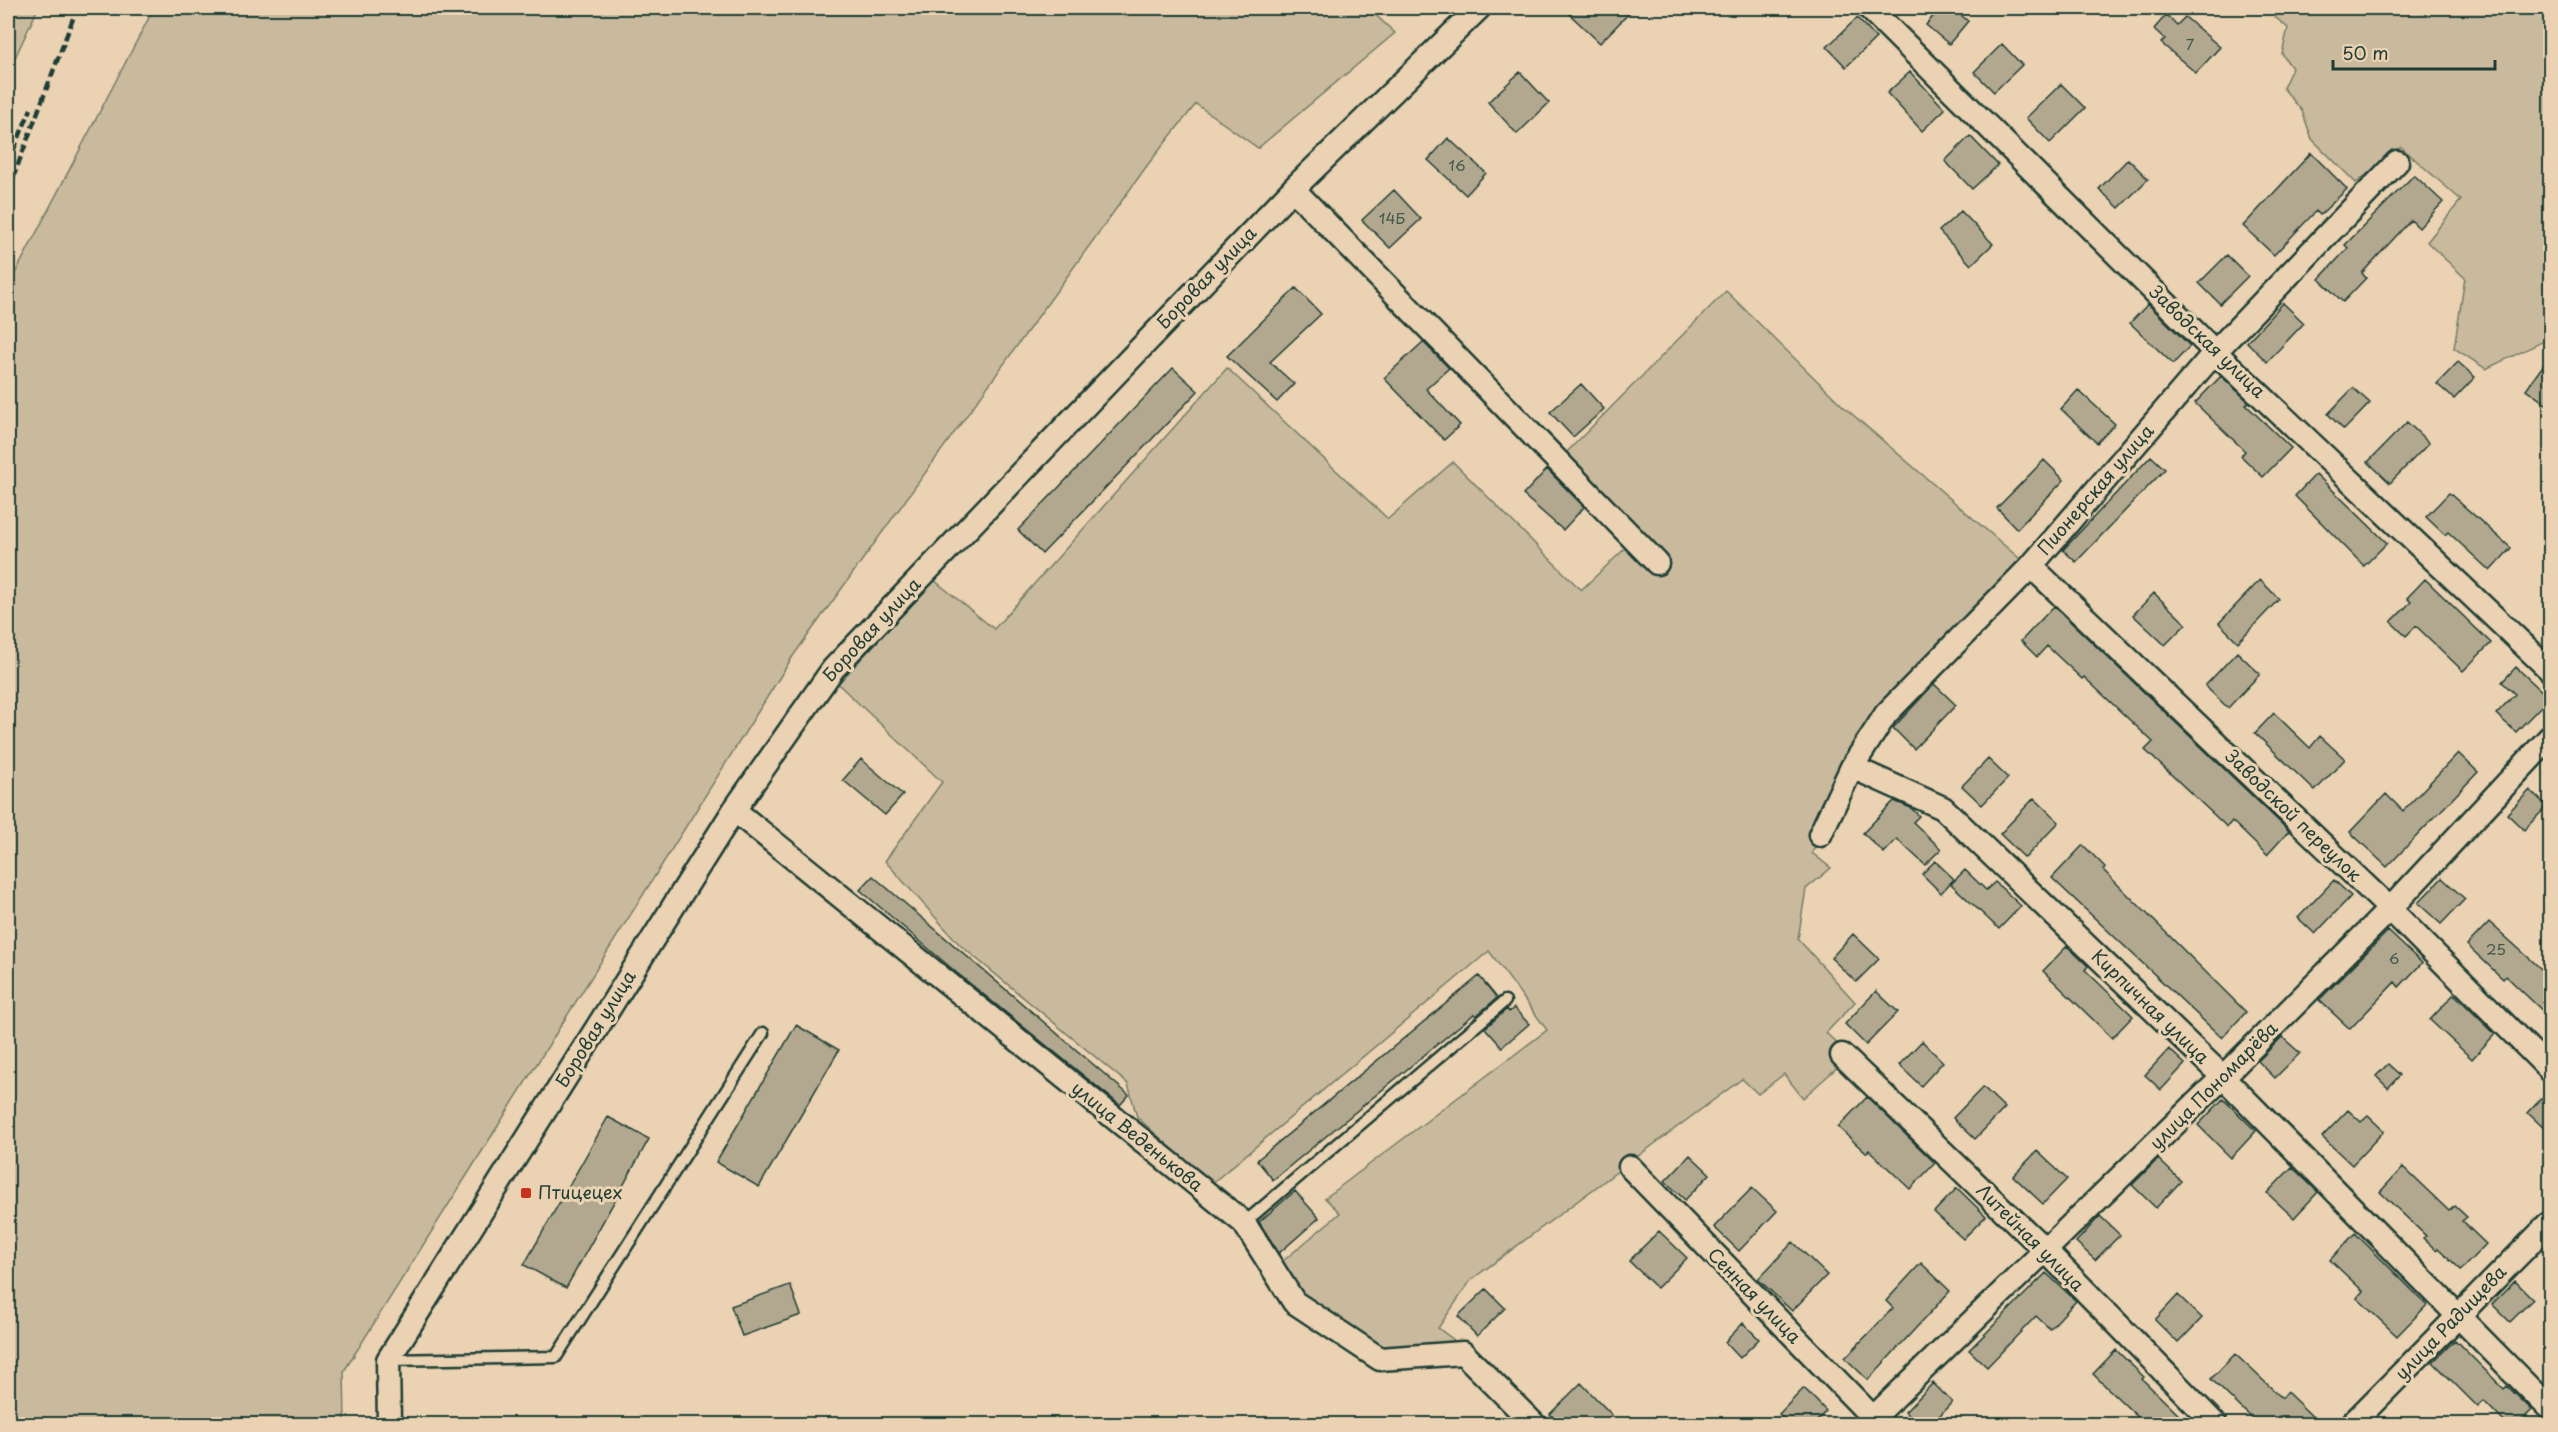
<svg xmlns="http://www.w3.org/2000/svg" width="2558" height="1432" viewBox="0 0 2558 1432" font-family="'Playpen Sans',sans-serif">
  <rect width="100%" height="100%" fill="#ead2b2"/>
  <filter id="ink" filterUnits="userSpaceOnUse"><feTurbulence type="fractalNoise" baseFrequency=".0167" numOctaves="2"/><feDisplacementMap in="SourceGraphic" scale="12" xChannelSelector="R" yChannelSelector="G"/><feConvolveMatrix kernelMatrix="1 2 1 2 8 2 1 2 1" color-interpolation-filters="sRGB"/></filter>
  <g filter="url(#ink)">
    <path fill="#c9ba9d" stroke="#747c68" stroke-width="1.5" d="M 8,8 L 38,8 L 8,73 Z
      M 154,8 L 1368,8 L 1395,33 L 1258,148 L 1196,104 L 1149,163 L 793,656 L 344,1371 L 345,1424 L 8,1424 L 8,287 Z
      M 2281,8 L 2550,8 L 2550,338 L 2486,369 L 2454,348 L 2465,278 L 2427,242 L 2461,200 L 2401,147 L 2356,183 L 2312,139 L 2302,111 L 2283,88 L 2292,68 L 2282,54 L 2288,28 L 2275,17 Z
      M 1726,291 L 1845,408 L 2027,565 L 1884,709 L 1812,853 L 1831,868 L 1806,889 L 1798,939 L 1855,1002 L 1826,1033 L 1850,1056 L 1803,1098 L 1784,1074 L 1758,1094 L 1742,1079 L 1471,1280 L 1438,1328 L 1466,1349 L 1379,1353 L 1301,1299 L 1277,1266 L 1340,1213 L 1325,1198 L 1547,1030 L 1489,951 L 1211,1184 L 1137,1117 L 1128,1084 L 960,945 L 885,861 L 942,782 L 838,684 L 934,580 L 994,629 L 1227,368 L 1388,519 L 1453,462 L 1581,590 L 1632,542 L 1563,456 Z"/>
    <path fill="#b2a88f" stroke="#1f3d34" stroke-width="1.5" d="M 1563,8 L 1634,8 L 1600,43 Z
      M 1940,8 L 1952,8 L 1968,21 L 1949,44 L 1926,25 Z
      M 2166,15 L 2177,25 L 2185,17 L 2220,47 L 2196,73 L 2161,43 L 2165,39 L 2154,29 Z
      M 1857,18 L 1876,38 L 1846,67 L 1827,47 Z
      M 2002,44 L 2022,65 L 1994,92 L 1974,72 Z
      M 1520,72 L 1549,103 L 1517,134 L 1488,102 Z
      M 1910,72 L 1945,109 L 1922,131 L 1887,93 Z
      M 2061,84 L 2085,108 L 2050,143 L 2026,118 Z
      M 1970,136 L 1998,165 L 1972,189 L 1945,161 Z
      M 1448,138 L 1486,173 L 1466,195 L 1428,160 Z
      M 2311,153 L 2347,189 L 2320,215 L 2316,211 L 2274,255 L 2243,226 Z
      M 2128,159 L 2148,179 L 2119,208 L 2099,189 Z
      M 2414,175 L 2443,202 L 2419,228 L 2411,220 L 2362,273 L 2366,278 L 2343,302 L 2319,279 L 2348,248 L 2345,245 Z
      M 1394,190 L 1421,219 L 1390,248 L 1362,220 Z
      M 1961,211 L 1993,244 L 1971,265 L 1939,231 Z
      M 2227,255 L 2248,276 L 2220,304 L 2199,283 Z
      M 1296,288 L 1321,314 L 1270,362 L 1294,384 L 1277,402 L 1227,356 Z
      M 2283,303 L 2304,323 L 2267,362 L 2247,342 Z
      M 2148,304 L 2190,346 L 2173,364 L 2130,323 Z
      M 1423,342 L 1449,368 L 1426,389 L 1460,425 L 1444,440 L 1384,378 Z
      M 2550,356 L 2550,407 L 2526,389 Z
      M 2458,362 L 2475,377 L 2454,399 L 2437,384 Z
      M 1173,368 L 1198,391 L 1042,554 L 1018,530 Z
      M 2221,376 L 2249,402 L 2246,405 L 2291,448 L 2263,477 L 2241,456 L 2245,451 L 2195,403 Z
      M 1581,384 L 1604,409 L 1573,437 L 1550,412 Z
      M 2353,388 L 2370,403 L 2344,430 L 2328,414 Z
      M 2078,390 L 2115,424 L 2097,443 L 2061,409 Z
      M 2407,422 L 2429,443 L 2390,483 L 2368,462 Z
      M 2151,456 L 2165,469 L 2076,562 L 2063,550 Z
      M 2044,460 L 2064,480 L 2017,529 L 1997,508 Z
      M 1547,469 L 1584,507 L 1563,530 L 1523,495 Z
      M 2316,474 L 2387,543 L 2364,566 L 2295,496 Z
      M 2449,493 L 2511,548 L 2490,571 L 2448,532 L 2445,535 L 2426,517 Z
      M 2425,579 L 2491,643 L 2463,671 L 2416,626 L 2406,636 L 2391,622 L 2411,602 L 2407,598 Z
      M 2260,580 L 2279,599 L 2238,642 L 2219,623 Z
      M 2154,593 L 2186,624 L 2165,645 L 2133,615 Z
      M 2054,606 L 2289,831 L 2267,855 L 2232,821 L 2227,827 L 2145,750 L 2153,742 L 2084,677 L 2082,679 L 2047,646 L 2037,657 L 2021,641 Z
      M 2237,652 L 2260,674 L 2228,708 L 2205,686 Z
      M 2516,667 L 2549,698 L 2516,732 L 2496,714 L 2515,694 L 2502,682 Z
      M 1934,684 L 1956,705 L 1914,749 L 1893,728 Z
      M 2274,713 L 2310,748 L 2320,736 L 2345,759 L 2315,791 L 2255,733 Z
      M 2458,753 L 2478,772 L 2387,867 L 2350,832 L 2386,794 L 2403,811 Z
      M 861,759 L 903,795 L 885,815 L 843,780 Z
      M 1988,759 L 2008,778 L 1982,805 L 1962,786 Z
      M 2530,790 L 2547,806 L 2524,830 L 2507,814 Z
      M 2034,798 L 2059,822 L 2025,858 L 2000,834 Z
      M 1894,801 L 1911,808 L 1919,816 L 1913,822 L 1941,849 L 1925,865 L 1897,839 L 1884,853 L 1863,833 Z
      M 2083,845 L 2105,867 L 2103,870 L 2246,1012 L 2222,1038 L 2052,878 Z
      M 1935,861 L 1954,879 L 1941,893 L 1922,874 Z
      M 1965,870 L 1986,890 L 1995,882 L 2021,906 L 1999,929 L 1951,884 Z
      M 873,876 L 1129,1095 L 1120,1105 L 957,973 L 860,890 Z
      M 2442,878 L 2465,899 L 2441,924 L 2418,903 Z
      M 2334,880 L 2351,896 L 2315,934 L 2298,918 Z
      M 2489,922 L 2550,977 L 2550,1018 L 2506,976 L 2503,979 L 2467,945 Z
      M 2388,931 L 2422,963 L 2399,987 L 2395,982 L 2350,1029 L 2319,1000 Z
      M 1853,934 L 1879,959 L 1856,982 L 1831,958 Z
      M 2067,946 L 2088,966 L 2085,970 L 2133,1016 L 2112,1038 L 2043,971 Z
      M 1479,976 L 1497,998 L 1476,1016 L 1474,1014 L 1273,1180 L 1257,1160 Z
      M 1876,991 L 1898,1012 L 1866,1045 L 1845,1024 Z
      M 2454,994 L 2495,1034 L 2472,1059 L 2430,1020 Z
      M 1514,1008 L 1529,1024 L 1502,1047 L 1485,1028 L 1507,1009 L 1509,1012 Z
      M 796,1025 L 839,1050 L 759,1187 L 716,1162 Z
      M 2282,1037 L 2300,1053 L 2275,1078 L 2258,1061 Z
      M 1922,1041 L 1943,1062 L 1921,1086 L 1899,1065 Z
      M 2169,1049 L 2185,1064 L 2161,1090 L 2145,1075 Z
      M 2388,1064 L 2400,1075 L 2388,1088 L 2376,1076 Z
      M 1983,1087 L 2005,1108 L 1975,1139 L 1953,1118 Z
      M 2550,1089 L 2550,1134 L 2528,1113 Z
      M 1867,1097 L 1935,1163 L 1910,1189 L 1869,1150 L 1866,1153 L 1838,1127 Z
      M 2223,1099 L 2256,1131 L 2231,1158 L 2198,1125 Z
      M 2348,1110 L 2361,1122 L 2368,1116 L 2384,1131 L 2352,1165 L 2322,1137 Z
      M 608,1117 L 649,1139 L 566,1288 L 524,1265 Z
      M 2037,1151 L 2067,1179 L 2043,1204 L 2013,1176 Z
      M 1690,1155 L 1710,1174 L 1685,1200 L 1665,1181 Z
      M 2158,1159 L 2181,1181 L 2156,1208 L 2132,1185 Z
      M 2292,1167 L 2318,1192 L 2294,1218 L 2267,1193 Z
      M 2403,1167 L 2449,1211 L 2455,1206 L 2467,1217 L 2462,1221 L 2486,1244 L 2461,1270 L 2438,1248 L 2436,1250 L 2423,1238 L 2426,1236 L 2380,1192 Z
      M 1752,1188 L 1777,1211 L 1739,1251 L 1714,1227 Z
      M 1957,1188 L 1986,1216 L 1963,1239 L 1934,1212 Z
      M 1295,1191 L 1319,1218 L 1279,1253 L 1259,1222 Z
      M 2100,1216 L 2120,1235 L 2095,1260 L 2076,1242 Z
      M 1659,1231 L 1687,1258 L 1657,1288 L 1629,1261 Z
      M 2355,1233 L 2427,1305 L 2397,1336 L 2357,1298 L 2363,1291 L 2330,1260 Z
      M 1793,1242 L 1827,1275 L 1792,1311 L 1758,1279 Z
      M 1921,1263 L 1950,1291 L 1868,1380 L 1845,1358 L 1893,1308 L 1886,1301 Z
      M 2046,1273 L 2076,1301 L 2050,1329 L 2036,1316 L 1987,1367 L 1969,1350 Z
      M 2515,1281 L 2533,1299 L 2510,1322 L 2492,1304 Z
      M 790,1285 L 801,1315 L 742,1336 L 731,1306 Z
      M 1486,1289 L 1505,1308 L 1477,1336 L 1458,1316 Z
      M 2178,1295 L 2202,1318 L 2178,1343 L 2155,1320 Z
      M 1743,1323 L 1759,1339 L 1740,1358 L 1725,1342 Z
      M 2455,1340 L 2504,1389 L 2507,1386 L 2532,1410 L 2517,1425 L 2507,1425 L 2484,1401 L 2478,1407 L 2433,1362 Z
      M 2116,1350 L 2144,1377 L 2142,1379 L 2189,1425 L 2146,1425 L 2093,1374 Z
      M 2235,1354 L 2282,1398 L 2287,1392 L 2321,1425 L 2259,1425 L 2211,1379 Z
      M 1581,1383 L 1612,1415 L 1602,1425 L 1560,1425 L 1550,1414 Z
      M 1933,1383 L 1952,1402 L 1931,1425 L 1919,1425 L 1905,1412 Z
      M 1804,1388 L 1826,1411 L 1813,1425 L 1789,1425 L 1779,1414 Z"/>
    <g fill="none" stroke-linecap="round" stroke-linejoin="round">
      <defs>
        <path id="lane" d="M 1244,1223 L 1505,1001
          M 388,1360 L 556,1357 L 763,1033"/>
        <path id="street" d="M 1869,8 L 2215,352 L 2550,670
          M 1293,189 L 1657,563
          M 2031,566 L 2390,909 L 2550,1070
          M 1852,767 L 1943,808 L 2223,1077 L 2550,1409
          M 734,810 L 1244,1223 L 1294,1302 L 1380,1359 L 1463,1353 L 1534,1424
          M 1820,835 L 1852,767 L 1886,714 L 2031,566 L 2215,352 L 2397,162
          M 1842,1055 L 2046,1251 L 2215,1424
          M 1630,1167 L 1879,1424
          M 389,1424 L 388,1360 L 734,810 L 833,669 L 1293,189 L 1479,8
          M 1867,1424 L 2223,1077 L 2390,909 L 2550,737
          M 2352,1424 L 2550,1223"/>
      </defs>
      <use href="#lane" stroke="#1f3d34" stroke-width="15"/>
      <use href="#street" stroke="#1f3d34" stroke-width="27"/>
      <use href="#lane" stroke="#ead2b2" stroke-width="10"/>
      <use href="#street" stroke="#ead2b2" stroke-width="22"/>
      <path stroke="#1f3d34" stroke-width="4.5" stroke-dasharray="9 4.5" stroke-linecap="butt" d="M 8,163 L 31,109
        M 8,191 L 77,8"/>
    </g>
  </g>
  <rect fill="#c8321e" stroke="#ead2b2" stroke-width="2" x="520" y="1187" width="12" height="12" rx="3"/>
  <g text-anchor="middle" stroke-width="6" stroke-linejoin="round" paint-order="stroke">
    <g font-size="15" fill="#44584b">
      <text x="2190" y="50">7</text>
      <text x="1457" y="171">16</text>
      <text x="1392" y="224">14Б</text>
      <text x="2496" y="955">25</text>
      <text x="2394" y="964">6</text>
    </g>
    <g font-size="18" fill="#1f3d34" stroke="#ead2b2">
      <text transform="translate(1207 278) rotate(-46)" y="6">Боровая улица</text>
      <text transform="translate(2207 342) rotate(44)" y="6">Заводская улица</text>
      <text transform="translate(2096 490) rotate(-49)" y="6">Пионерская улица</text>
      <text transform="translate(872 630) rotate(-47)" y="6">Боровая улица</text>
      <text transform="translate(2293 816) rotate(44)" y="6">Заводской переулок</text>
      <text transform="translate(2150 1007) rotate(44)" y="6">Кирпичная улица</text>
      <text transform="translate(596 1029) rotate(-58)" y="6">Боровая улица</text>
      <text transform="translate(2214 1086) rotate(-45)" y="6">улица Пономарёва</text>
      <text transform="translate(1137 1137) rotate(39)" y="6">улица Веденькова</text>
      <text transform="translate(2030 1238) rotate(45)" y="6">Литейная улица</text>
      <text transform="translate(1754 1296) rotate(46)" y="6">Сенная улица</text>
      <text transform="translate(2451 1323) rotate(-46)" y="6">улица Радищева</text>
    </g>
    <g font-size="18" fill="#1f3d34" stroke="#ead2b2" text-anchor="start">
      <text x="538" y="1199">Птицецех</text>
    </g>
  </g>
  <rect width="2558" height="1432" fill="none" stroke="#ead2b2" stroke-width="30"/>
  <rect x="15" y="15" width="2528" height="1402" fill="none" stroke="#1f3d34" stroke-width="2" filter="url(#ink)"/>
  <path d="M2333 60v9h162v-9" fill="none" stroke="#1f3d34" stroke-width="3"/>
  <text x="2342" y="60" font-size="18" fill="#1f3d34" stroke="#ead2b2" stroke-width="4.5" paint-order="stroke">50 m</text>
</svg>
